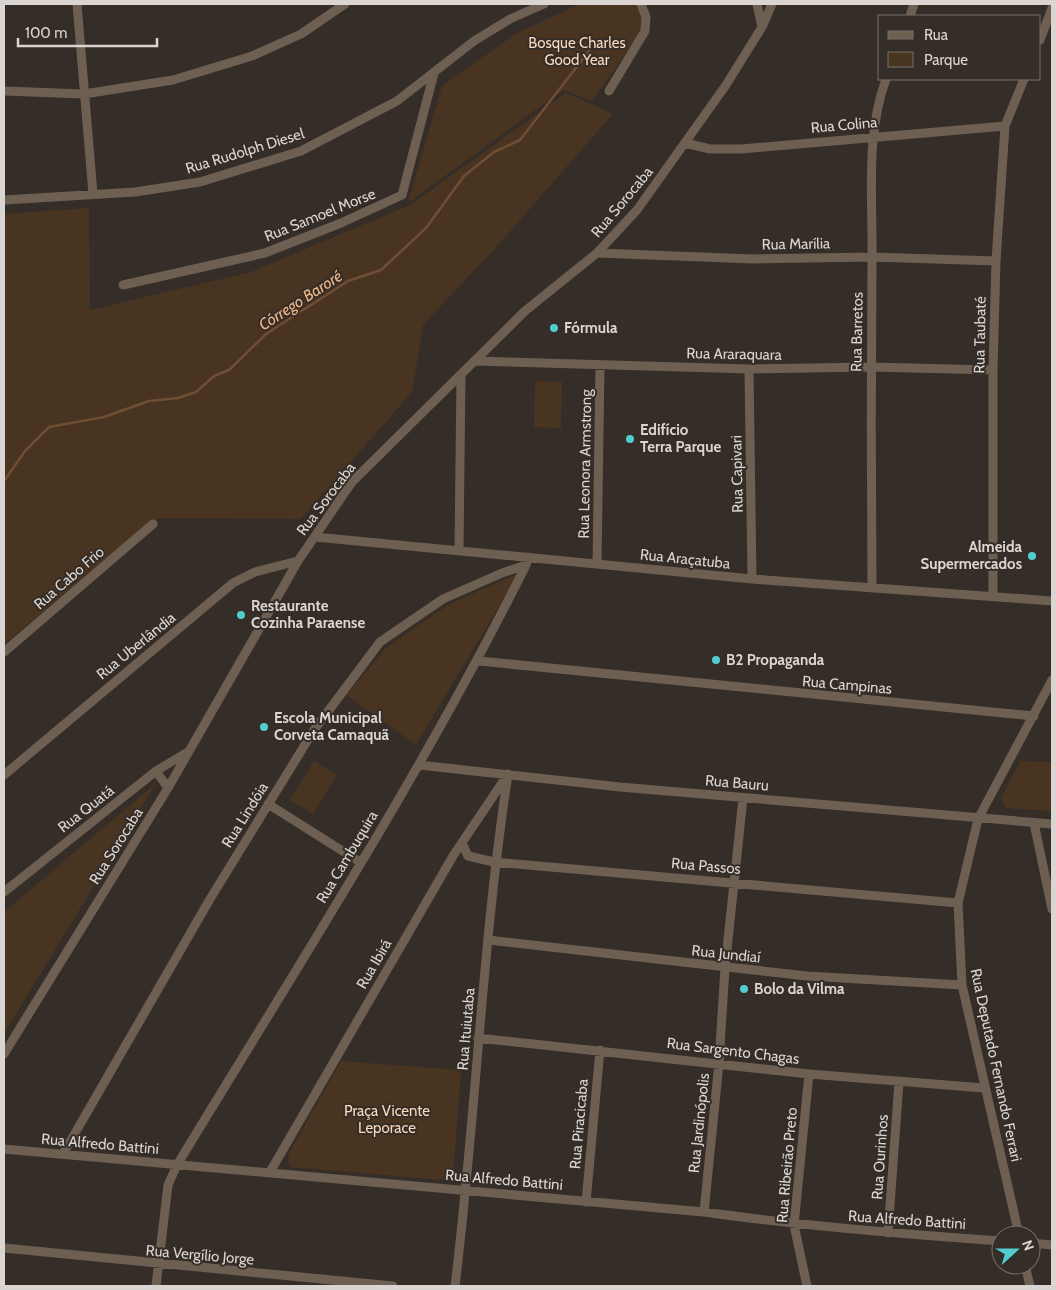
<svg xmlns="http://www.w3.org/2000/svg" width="1056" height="1290" viewBox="0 0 1056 1290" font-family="Cabin,sans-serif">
  <rect width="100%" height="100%" fill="#352d27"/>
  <path fill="#493422" d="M 580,4 L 638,4 L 643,16 L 640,33 L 592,101 L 563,90 L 408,203 L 442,86 L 517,33 Z
    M 566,93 L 613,114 L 500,243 L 423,325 L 412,392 L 301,519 L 157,518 L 4,644 L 4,214 L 89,208 L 90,310 L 251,272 L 410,205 Z
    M 535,381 L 562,382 L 561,428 L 534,427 Z
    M 519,573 L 416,745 L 346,695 L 386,648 L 446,606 Z
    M 314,761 L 337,775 L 313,814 L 290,800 Z
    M 1020,761 L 1052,762 L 1052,811 L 1006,808 L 1001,798 Z
    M 157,782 L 4,1034 L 4,912 Z
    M 341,1061 L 461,1070 L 453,1177 L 442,1180 L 291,1167 L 288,1161 L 289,1153 Z"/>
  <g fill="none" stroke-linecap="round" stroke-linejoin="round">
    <path stroke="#6f4e33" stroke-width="2.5" d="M 4,481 L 25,451 L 49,427 L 104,417 L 149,401 L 178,398 L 196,392 L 214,376 L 229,370 L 266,334 L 348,281 L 381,270 L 426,228 L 464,176 L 494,152 L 520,140 L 589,51"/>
    <path stroke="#6e5f53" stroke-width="9" d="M 77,4 L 93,194
      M 757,4 L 762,27
      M 910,16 L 914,4
      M 1040,40 L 1052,8
      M 4,91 L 84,94 L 173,80 L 252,56 L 301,34 L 345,4
      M 609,91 L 645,31 L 646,17 L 641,4
      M 685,143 L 710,149 L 741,149 L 1005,126
      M 4,200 L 135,192 L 200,182 L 301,151 L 397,101 L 474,41 L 510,19 L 544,4
      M 597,253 L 754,259 L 872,257 L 996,261
      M 123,285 L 265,253 L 341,223 L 402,195 L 434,73
      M 474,361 L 749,369 L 871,367 L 993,370
      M 749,369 L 752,579
      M 315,537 L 752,579 L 1052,601
      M 459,550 L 461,374
      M 597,564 L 600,365
      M 872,588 C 871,478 871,369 872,259 C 873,199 865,136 886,79
      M 993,595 L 993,370 L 996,261 L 1005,126 L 1024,79
      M 4,652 L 153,524
      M 479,661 L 1034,716
      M 419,765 L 620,787 L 1052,824
      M 156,771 L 168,788
      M 4,775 L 233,583 L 255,572 L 298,561
      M 268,804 L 360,862
      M 1034,823 L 1052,909
      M 462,843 L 468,856 L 494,862 L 958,903
      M 4,892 L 156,771 L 186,753
      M 488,940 L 807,976 L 962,985
      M 478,1038 L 809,1074 L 984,1088
      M 4,1054 L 168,788 L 298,561 L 352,482 L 525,311 L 597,253 L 637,210 L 726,85 L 762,27 L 772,4
      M 4,1149 L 704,1212 C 803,1226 901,1234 1001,1241
      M 63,1154 L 210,899 L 314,730 L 380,642 L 443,599 L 502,573 L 526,565
      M 270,1172 L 453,856 L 506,777
      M 586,1202 L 600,1050
      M 704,1212 L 719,1063 L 725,968 L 743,798
      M 888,1233 L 899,1082
      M 1019,1235 L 962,985 L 958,903 L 978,819 L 1052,680
      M 1031,1243 L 1052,1245
      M 4,1248 L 393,1286
      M 1025,1265 L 1030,1286
      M 156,1286 L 168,1185 L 177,1165 C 297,967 423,772 526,565 L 528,557
      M 455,1286 C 476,1116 482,944 508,774
      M 807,1286 L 794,1225 L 809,1074"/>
  </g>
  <g fill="#52cdcf" stroke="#352d27" stroke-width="2">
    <circle cx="554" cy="328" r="5"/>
    <circle cx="630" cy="439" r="5"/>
    <circle cx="1032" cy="556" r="5"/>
    <circle cx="241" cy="615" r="5"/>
    <circle cx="716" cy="660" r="5"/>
    <circle cx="264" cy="727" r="5"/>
    <circle cx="744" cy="989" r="5"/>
  </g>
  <g text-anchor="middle" stroke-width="4" stroke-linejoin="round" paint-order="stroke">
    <g font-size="15" fill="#fbd8bc" stroke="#352d27">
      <text x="577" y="48">Bosque Charles<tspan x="577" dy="17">Good Year</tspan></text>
      <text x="387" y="1116">Praça Vicente<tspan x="387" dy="17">Leporace</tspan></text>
    </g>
    <g font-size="15" fill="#dad5d1" stroke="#352d27">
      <text transform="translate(844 125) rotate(-5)" y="5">Rua Colina</text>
      <text transform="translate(245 151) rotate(-17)" y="5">Rua Rudolph Diesel</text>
      <text transform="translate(622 202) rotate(-50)" y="5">Rua Sorocaba</text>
      <text transform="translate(320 215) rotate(-22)" y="5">Rua Samoel Morse</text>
      <text transform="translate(796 244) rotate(-1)" y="5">Rua Marília</text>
      <text transform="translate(857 332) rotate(-89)" y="5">Rua Barretos</text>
      <text transform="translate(980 335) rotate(-89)" y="5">Rua Taubaté</text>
      <text transform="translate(734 354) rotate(1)" y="5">Rua Araraquara</text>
      <text transform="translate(585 464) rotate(-89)" y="5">Rua Leonora Armstrong</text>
      <text transform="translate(737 474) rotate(-91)" y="5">Rua Capivari</text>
      <text transform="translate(326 499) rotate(-53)" y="5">Rua Sorocaba</text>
      <text transform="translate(685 559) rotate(6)" y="5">Rua Araçatuba</text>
      <text transform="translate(69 578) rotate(-41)" y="5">Rua Cabo Frio</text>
      <text transform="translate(136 646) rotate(-39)" y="5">Rua Uberlândia</text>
      <text transform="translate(847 685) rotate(5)" y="5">Rua Campinas</text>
      <text transform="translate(737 783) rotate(5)" y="5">Rua Bauru</text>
      <text transform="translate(86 809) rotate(-38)" y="5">Rua Quatá</text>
      <text transform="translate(245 815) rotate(-58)" y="5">Rua Lindóia</text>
      <text transform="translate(116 846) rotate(-58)" y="5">Rua Sorocaba</text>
      <text transform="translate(347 857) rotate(-59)" y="5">Rua Cambuquira</text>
      <text transform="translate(706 866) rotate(5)" y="5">Rua Passos</text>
      <text transform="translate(726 954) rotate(6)" y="5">Rua Jundiaí</text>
      <text transform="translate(374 964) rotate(-60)" y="5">Rua Ibirá</text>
      <text transform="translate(466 1029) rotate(-85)" y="5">Rua Ituiutaba</text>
      <text transform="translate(733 1051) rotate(7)" y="5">Rua Sargento Chagas</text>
      <text transform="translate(996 1065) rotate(78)" y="5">Rua Deputado Fernando Ferrari</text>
      <text transform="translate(699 1123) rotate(-84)" y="5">Rua Jardinópolis</text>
      <text transform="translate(579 1124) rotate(-85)" y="5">Rua Piracicaba</text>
      <text transform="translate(100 1144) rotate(5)" y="5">Rua Alfredo Battini</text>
      <text transform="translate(880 1157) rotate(-86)" y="5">Rua Ourinhos</text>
      <text transform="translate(787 1165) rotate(-85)" y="5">Rua Ribeirão Preto</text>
      <text transform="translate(504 1180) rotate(5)" y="5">Rua Alfredo Battini</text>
      <text transform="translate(907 1220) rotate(4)" y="5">Rua Alfredo Battini</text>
      <text transform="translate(200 1255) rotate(5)" y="5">Rua Vergílio Jorge</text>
    </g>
    <g font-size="15" font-weight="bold" fill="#dad5d1" stroke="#352d27" text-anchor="start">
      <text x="564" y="333">Fórmula</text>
      <text x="640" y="435">Edifício<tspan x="640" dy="17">Terra Parque</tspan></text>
      <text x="1022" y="552" text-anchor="end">Almeida<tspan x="1022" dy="17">Supermercados</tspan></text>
      <text x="251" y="611">Restaurante<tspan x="251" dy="17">Cozinha Paraense</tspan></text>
      <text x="726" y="665">B2 Propaganda</text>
      <text x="274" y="723">Escola Municipal<tspan x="274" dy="17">Corveta Camaquã</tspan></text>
      <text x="754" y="994">Bolo da Vilma</text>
    </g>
    <g font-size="16" font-style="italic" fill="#efb688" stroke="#352d27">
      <text transform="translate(300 300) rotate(-33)" y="6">Córrego Baroré</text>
    </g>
  </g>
  <rect width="1056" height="1290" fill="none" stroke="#dad5d1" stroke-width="10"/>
  <rect x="878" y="15" width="162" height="65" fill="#352d27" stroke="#77706b"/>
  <rect x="888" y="31" width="25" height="8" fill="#6e5f53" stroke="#77706b"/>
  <text x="924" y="40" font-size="15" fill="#dad5d1">Rua</text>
  <rect x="888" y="52" width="25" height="15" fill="#493422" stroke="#77706b"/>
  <text x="924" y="65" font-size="15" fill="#dad5d1">Parque</text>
  <g transform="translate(1016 1250) rotate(69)"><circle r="24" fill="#352d27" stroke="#77706b"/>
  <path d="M0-4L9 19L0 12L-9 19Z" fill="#52cdcf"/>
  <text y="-8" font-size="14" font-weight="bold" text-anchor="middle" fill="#dad5d1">N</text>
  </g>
  <path d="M18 38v8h139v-8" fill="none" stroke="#dad5d1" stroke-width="2.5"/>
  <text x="25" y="38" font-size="15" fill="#dad5d1" stroke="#352d27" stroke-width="4" paint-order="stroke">100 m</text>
</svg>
